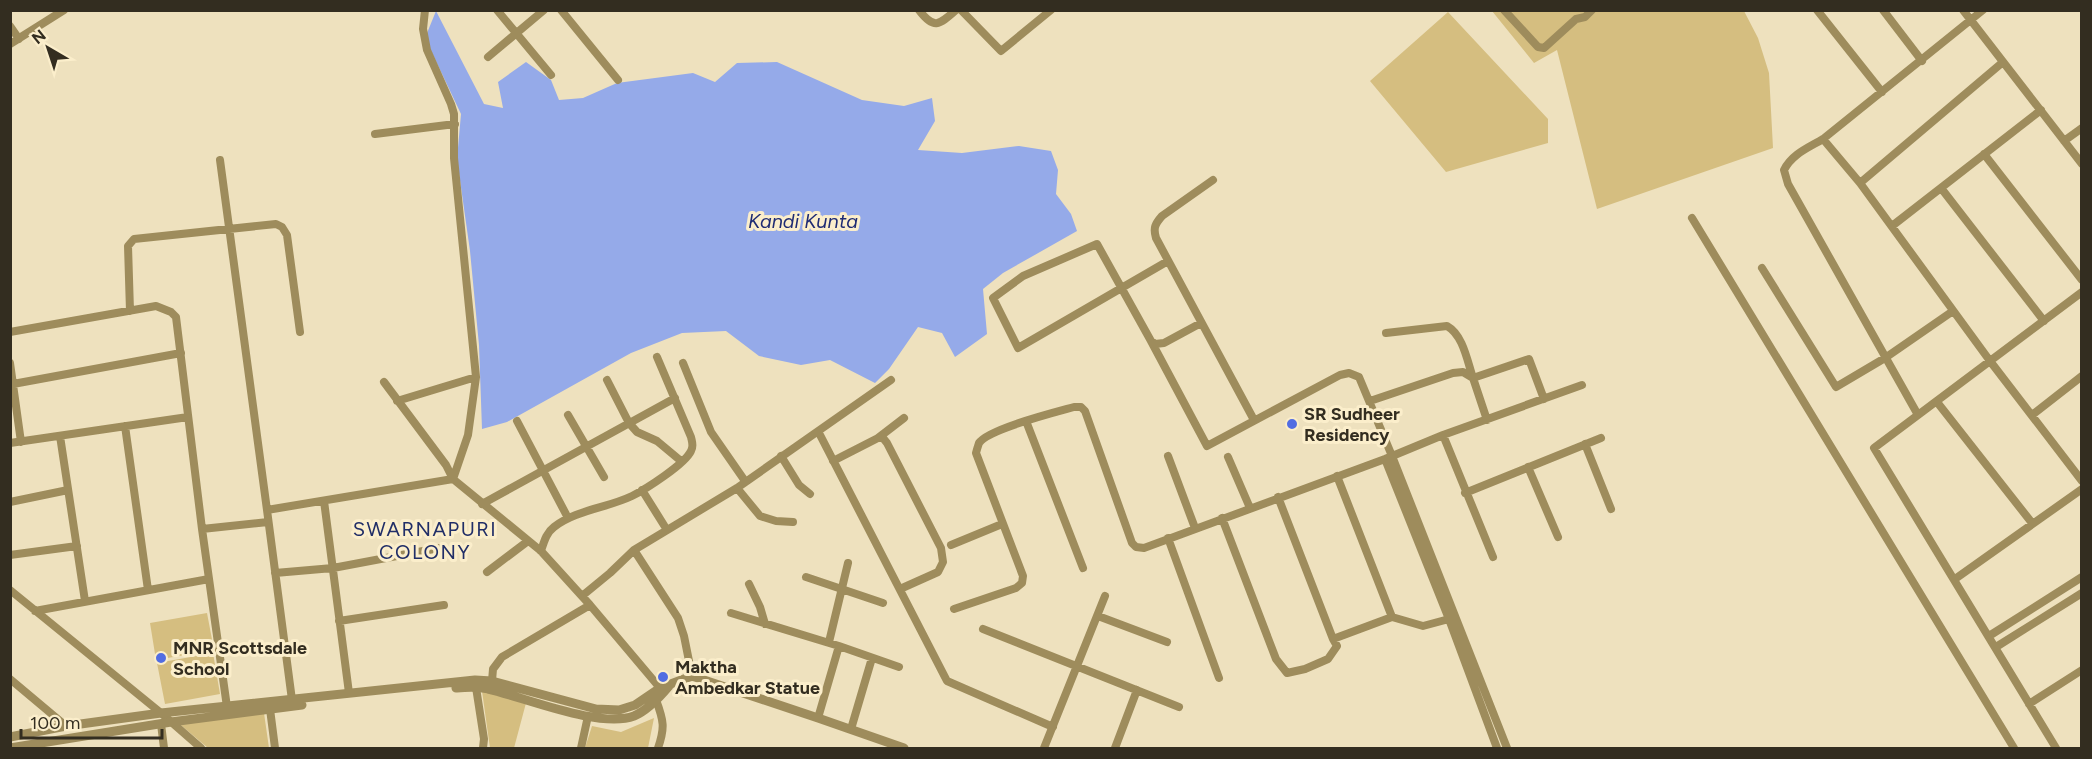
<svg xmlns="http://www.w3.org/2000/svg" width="2092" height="759" viewBox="0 0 2092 759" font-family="Figtree,sans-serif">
  <rect width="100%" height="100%" fill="#eee1be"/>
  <path fill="#d5be80" d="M 1492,11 L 1744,11 L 1758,38 L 1769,73 L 1773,148 L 1597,209 L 1557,50 L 1534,63 Z
    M 1448,12 L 1548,119 L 1548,143 L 1446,172 L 1370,81 Z
    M 207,613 L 214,650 L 156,660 L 150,623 Z
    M 213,653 L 220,694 L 165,704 L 157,663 Z
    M 482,691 L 526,703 L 514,748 L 490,748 Z
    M 264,713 L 269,748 L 208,748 L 176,721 Z
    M 654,718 L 648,748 L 585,748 L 592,726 L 621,732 Z"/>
  <path fill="#95aae9" d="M 436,11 L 484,104 L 503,108 L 498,82 L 526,62 L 551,80 L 559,100 L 583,98 L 617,83 L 693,73 L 715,82 L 737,63 L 777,62 L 862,100 L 904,106 L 932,98 L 935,121 L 918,150 L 962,153 L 1019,146 L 1051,151 L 1058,170 L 1056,194 L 1071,214 L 1077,231 L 1003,273 L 983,289 L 987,334 L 955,357 L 942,333 L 918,327 L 889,369 L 875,383 L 830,360 L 801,365 L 759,356 L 726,331 L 682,333 L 631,353 L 507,422 L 482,429 L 479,345 L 470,251 L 457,159 L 461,114 L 425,38 Z"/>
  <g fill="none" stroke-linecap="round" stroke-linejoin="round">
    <path stroke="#9e8c5c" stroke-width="8" d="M 425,10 L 423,29 L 427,50 L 451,104 L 454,114 L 454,158 L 476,377 L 468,435 L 453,479
      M 497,10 L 551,75
      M 561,10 L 618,80
      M 919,10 C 934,30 939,25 956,10
      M 961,10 L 1001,51 L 1051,10
      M 1504,10 L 1538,47 L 1544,48 L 1576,19 L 1585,17 L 1592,10
      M 1817,10 L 1882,92
      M 1883,10 L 1922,61
      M 1963,10 L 2082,164
      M 10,26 L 19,39
      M 10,44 L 64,10
      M 488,57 L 544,10
      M 375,134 L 455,124
      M 1823,139 L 1860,183 L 1990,361 L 2082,481
      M 2064,141 L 2082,128
      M 1984,154 L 2082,280
      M 220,160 L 267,510
      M 1213,180 L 1162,216 C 1155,224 1153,228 1156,238 L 1254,420
      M 1860,183 L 2003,62
      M 1941,188 L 2044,321
      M 1692,218 L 2014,748
      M 1892,226 L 2041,110
      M 1168,261 L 1018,348 L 993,298 L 1023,276 L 1097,244 L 1151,341 L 1155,344 L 1164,343 L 1201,323
      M 1762,268 L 1836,387 L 1885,358 L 1953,311
      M 130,311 L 128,246 L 134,239 L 276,224 L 282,227 L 287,235 L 300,332
      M 10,332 L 156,306 L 171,312 L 176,317 L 202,529 L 227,707
      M 1386,333 L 1447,326 C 1463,335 1467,360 1473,378 L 1529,359 L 1544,399
      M 1151,341 L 1207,446 L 1340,375 L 1349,373 L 1359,377 L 1392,456 L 1507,748
      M 10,363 L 21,442
      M 683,363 L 711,432 L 745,481
      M 607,380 L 629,423 L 637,432 L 657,441 L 681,461
      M 384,382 L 446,465 L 453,479
      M 13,384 L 181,353
      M 397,401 L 476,377
      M 1370,401 L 1453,373 L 1463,372 L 1473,378 L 1487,420
      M 1937,402 L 2032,523
      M 568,415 L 604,477
      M 1918,415 L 1788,184 L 1784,170 C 1792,154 1808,148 1823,139 L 1983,10
      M 2032,415 L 2082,376
      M 517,421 L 568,518
      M 1026,421 L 1083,568
      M 125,426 L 148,590
      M 818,431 L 947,681 L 1053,727
      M 1443,435 L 1493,557
      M 60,436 L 85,601
      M 878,438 L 904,418
      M 10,443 L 188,417
      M 1585,444 L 1611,509
      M 781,456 L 799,485 L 810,494
      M 1168,456 L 1195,528
      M 1228,457 L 1250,508
      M 1385,459 L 1449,619 L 1497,748
      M 833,461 L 878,438 L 883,438 L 887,443 L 941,548 L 943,562 L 938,572 L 900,589
      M 1528,467 L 1558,537
      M 1337,476 L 1392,617
      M 737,488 L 760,516 L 776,521 L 793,522
      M 642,490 L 667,530
      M 1465,493 L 1601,438
      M 1278,497 L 1333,639 L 1392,617 L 1423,626 L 1449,619
      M 324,501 L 349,693
      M 10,502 L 68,490
      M 482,504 L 675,398
      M 1222,518 L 1276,659 L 1287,673 L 1305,669 L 1328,659 L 1337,646 L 1333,639
      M 202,529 L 268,522
      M 1168,538 L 1219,678
      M 951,545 L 1002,524
      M 634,550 L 678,618 L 684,636 L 692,676
      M 541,551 C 544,542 546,533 554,527 C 576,510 607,508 632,496 C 646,489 685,464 691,451 C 694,446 692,442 691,437 L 657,357
      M 10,555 L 77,546
      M 487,572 L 528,541
      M 275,573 L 333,568 L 439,548
      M 806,577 L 883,603
      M 1955,579 L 2082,489
      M 749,584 L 760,607 L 765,624
      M 10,590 L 161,713 L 201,748
      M 582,596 L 610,573 L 634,550 L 737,488 L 891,380
      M 954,609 L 1016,588 L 1022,583 L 1023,576 L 976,453 C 977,449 978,446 979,443 C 988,429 1056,412 1074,407 L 1081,407 L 1085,411 L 1132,543 L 1136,547 L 1144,548 L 1385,459 L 1443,435 L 1582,385
      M 35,611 L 209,579
      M 731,613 L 839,646 L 818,718
      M 1098,616 L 1167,642
      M 339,621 L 444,605
      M 983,629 L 1179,707
      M 1989,636 L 2082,577
      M 829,642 L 848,563
      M 839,646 L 899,667
      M 1996,647 L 2082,593
      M 10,679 L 66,726
      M 475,681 L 484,739 L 483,748
      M 492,681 L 493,669 L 502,657 L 590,605
      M 292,700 L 267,510 L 453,479 L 541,551 L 590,605 L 660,688
      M 656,700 C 664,721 665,728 658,748
      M 2029,704 L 2082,670
      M 270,709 L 275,748
      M 161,724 L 164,748
      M 851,729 L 872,658
      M 581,748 L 588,716
      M 1044,748 L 1105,596
      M 1115,748 L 1137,690
      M 2056,748 L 1874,448 L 2082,292"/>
    <path stroke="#9e8c5c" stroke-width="9" d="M 456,688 C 467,687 477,686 488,689 C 524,697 600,729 634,716 C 648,710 659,698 669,686
      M 10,737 L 66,726 L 161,713 L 475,680 L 492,681 L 596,709 L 619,710 L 635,705 L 660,688 L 692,676 L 818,718 L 904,748
      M 10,748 L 171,722 L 302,705"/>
  </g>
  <g fill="#526de2" stroke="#fbeecb" stroke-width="2">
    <circle cx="1292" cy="424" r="6"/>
    <circle cx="161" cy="658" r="6"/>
    <circle cx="663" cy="677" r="6"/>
  </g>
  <g text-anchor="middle" stroke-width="6" stroke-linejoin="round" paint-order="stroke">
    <g font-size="18" font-weight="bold" fill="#332d20" stroke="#fbeecb" text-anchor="start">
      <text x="1304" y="420">SR Sudheer<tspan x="1304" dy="21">Residency</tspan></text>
      <text x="173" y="654">MNR Scottsdale<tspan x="173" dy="21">School</tspan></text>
      <text x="675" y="673">Maktha<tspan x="675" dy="21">Ambedkar Statue</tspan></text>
    </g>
    <g font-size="20" font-style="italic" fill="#1e2b73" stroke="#fbeecb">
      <text x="803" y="228">Kandi Kunta</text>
    </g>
    <g font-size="20" letter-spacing="1.5" fill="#212e67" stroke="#fbeecb">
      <text x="425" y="536">SWARNAPURI<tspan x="425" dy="23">COLONY</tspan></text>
    </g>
  </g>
  <rect width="2092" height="759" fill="none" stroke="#332d20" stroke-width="24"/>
  <g transform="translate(48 48) rotate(321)" stroke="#fbeecb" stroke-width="4.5" paint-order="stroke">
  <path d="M0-4.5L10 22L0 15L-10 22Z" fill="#332d20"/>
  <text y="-9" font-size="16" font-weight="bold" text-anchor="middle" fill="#332d20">N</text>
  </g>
  <path d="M21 729v9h141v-9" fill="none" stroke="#332d20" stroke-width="3"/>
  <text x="30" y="729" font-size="18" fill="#332d20" stroke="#fbeecb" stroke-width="4.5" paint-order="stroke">100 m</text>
</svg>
